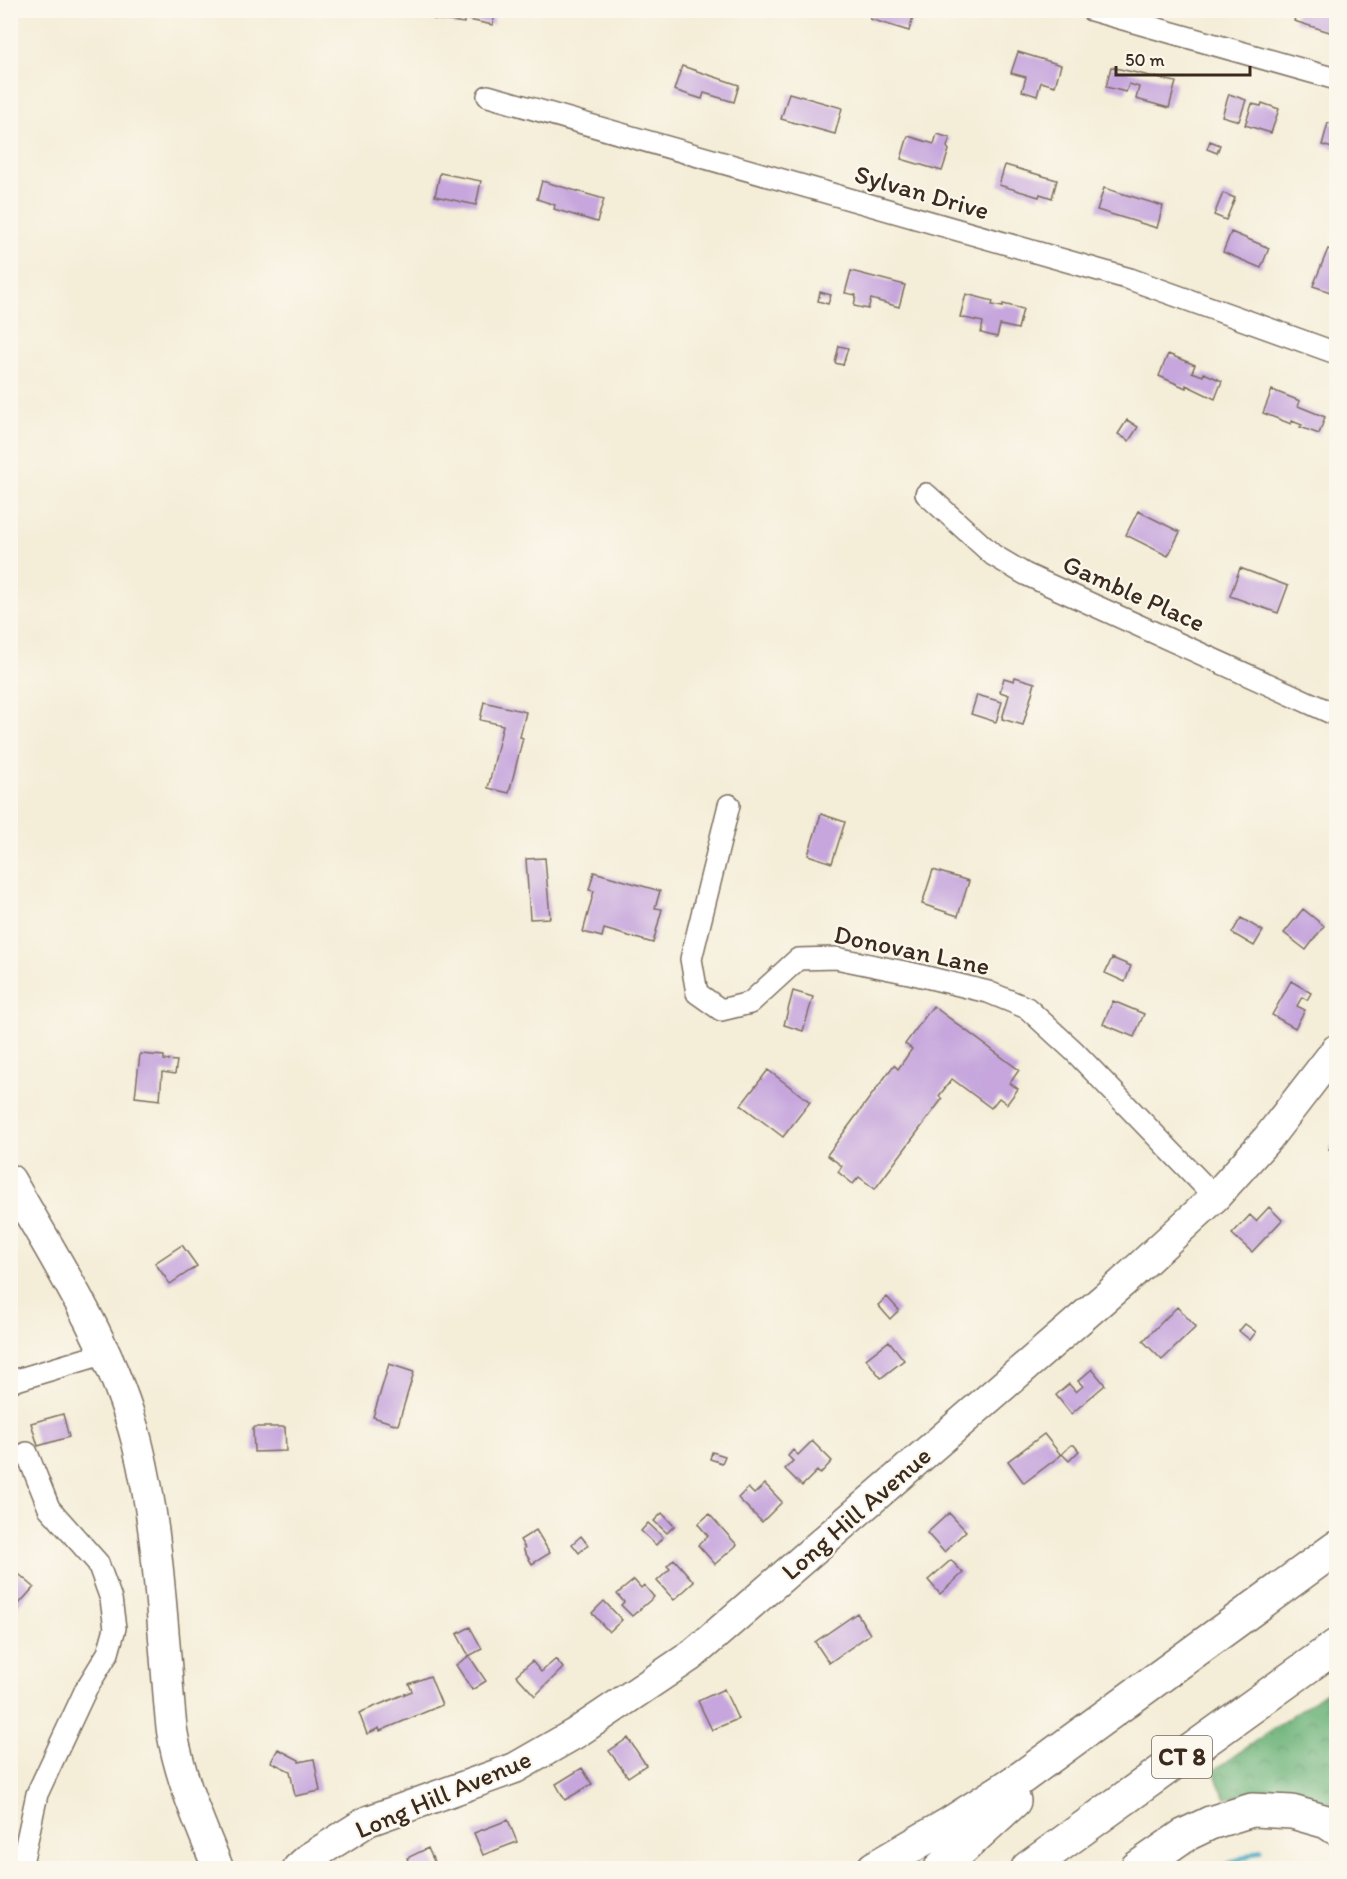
<svg xmlns="http://www.w3.org/2000/svg" width="1347" height="1879" viewBox="0 0 1347 1879" font-family="Itim,sans-serif">
  <defs>
    <pattern id="forest-crowns" width="20" height="18" patternUnits="userSpaceOnUse" patternTransform="scale(1.5)"><rect width="20" height="18" fill="#6bb278"/><path d="M2 6a3 3 0 1 1 6 0M12 15a3 3 0 1 1 6 0" fill="none" stroke="#599162"/></pattern>
  </defs>
  <rect width="100%" height="100%" fill="#fbf7ec"/>
  <filter id="ink" filterUnits="userSpaceOnUse"><feTurbulence type="fractalNoise" baseFrequency=".0167" numOctaves="2"/><feDisplacementMap in="SourceGraphic" scale="12" xChannelSelector="R" yChannelSelector="G"/><feConvolveMatrix kernelMatrix="1 2 1 2 8 2 1 2 1" color-interpolation-filters="sRGB"/></filter>
  <filter id="wash" filterUnits="userSpaceOnUse"><feTurbulence type="fractalNoise" baseFrequency=".008" numOctaves="4" result="noise"/><feDisplacementMap in="SourceGraphic" scale="24" xChannelSelector="R" yChannelSelector="G"/><feGaussianBlur stdDeviation="1.35" result="paint"/><feColorMatrix in="noise" values="0 0 0 0 0 0 0 0 0 0 0 0 0 0 0 0 0 1.4 0 .05"/><feComposite in="paint" operator="in"/></filter>
  <g filter="url(#wash)">
    <rect width="100%" height="100%" fill="#f4edd8"/>
    <path fill="url(#forest-crowns)" stroke="#536e4b" stroke-width="1.5" d="M 1336,1685 L 1336,1805 L 1302,1795 L 1255,1794 L 1226,1798 L 1219,1785 L 1214,1770 Z"/>
    <g fill="none" stroke-linecap="round" stroke-linejoin="round">
      <path stroke="#42a8c2" stroke-width="5" d="M 1219,1868 L 1261,1850"/>
    </g>
    <g id="blocks">
      <path fill="#c6a6dd" d="M 434,10 L 495,10 L 493,25 L 464,19 L 464,23 L 433,19 Z
        M 873,10 L 915,10 L 909,31 L 870,19 Z
        M 1297,10 L 1336,10 L 1336,34 L 1294,21 Z
        M 1018,52 L 1061,65 L 1055,86 L 1041,82 L 1037,96 L 1022,91 L 1026,77 L 1011,73 Z
        M 682,66 L 739,85 L 734,102 L 704,93 L 702,99 L 674,90 Z
        M 1111,67 L 1176,82 L 1169,108 L 1136,99 L 1139,87 L 1129,84 L 1126,92 L 1106,87 Z
        M 789,93 L 842,108 L 835,134 L 781,119 Z
        M 1229,94 L 1246,100 L 1239,121 L 1222,116 Z
        M 1262,103 L 1279,109 L 1271,133 L 1245,125 L 1252,104 L 1261,106 Z
        M 1328,123 L 1336,125 L 1336,149 L 1322,145 Z
        M 937,134 L 950,138 L 947,147 L 949,150 L 942,171 L 901,159 L 908,136 L 934,144 Z
        M 1210,141 L 1220,145 L 1217,153 L 1207,149 Z
        M 1005,165 L 1057,180 L 1052,198 L 1040,194 L 1039,197 L 999,185 Z
        M 440,173 L 481,181 L 476,205 L 435,196 Z
        M 542,181 L 604,199 L 597,222 L 554,209 L 555,205 L 537,199 Z
        M 1104,188 L 1163,206 L 1157,228 L 1097,210 Z
        M 1223,193 L 1235,198 L 1226,220 L 1214,215 Z
        M 1231,232 L 1269,248 L 1261,268 L 1223,252 Z
        M 1328,249 L 1336,252 L 1336,294 L 1313,286 Z
        M 851,271 L 905,285 L 899,307 L 871,299 L 868,309 L 854,306 L 856,295 L 845,293 Z
        M 820,292 L 831,295 L 828,304 L 818,301 Z
        M 966,294 L 993,301 L 992,305 L 1003,307 L 1003,304 L 1023,309 L 1018,329 L 1000,325 L 997,337 L 981,333 L 983,322 L 960,317 Z
        M 839,346 L 848,348 L 843,365 L 835,363 Z
        M 1168,354 L 1195,365 L 1192,372 L 1203,376 L 1204,373 L 1222,381 L 1215,399 L 1186,385 L 1186,388 L 1159,376 Z
        M 1272,390 L 1300,401 L 1298,406 L 1325,417 L 1319,434 L 1300,427 L 1302,425 L 1292,421 L 1291,424 L 1263,413 Z
        M 1127,420 L 1138,427 L 1129,441 L 1118,434 Z
        M 1138,511 L 1180,532 L 1168,556 L 1126,535 Z
        M 1240,568 L 1288,586 L 1278,613 L 1230,596 Z
        M 1015,677 L 1035,683 L 1023,725 L 1002,719 L 1009,695 L 1000,692 L 1004,678 L 1014,681 Z
        M 977,695 L 1002,702 L 996,722 L 971,714 Z
        M 484,702 L 526,712 L 520,737 L 523,738 L 509,793 L 488,788 L 503,725 L 480,720 Z
        M 821,814 L 845,822 L 832,863 L 808,855 Z
        M 545,858 L 550,918 L 530,919 L 526,859 Z
        M 933,870 L 969,881 L 958,916 L 922,904 Z
        M 594,872 L 660,891 L 655,908 L 662,909 L 653,943 L 604,929 L 602,937 L 583,932 L 594,891 L 589,890 Z
        M 1303,909 L 1324,926 L 1306,950 L 1284,933 Z
        M 1241,918 L 1263,931 L 1254,946 L 1232,933 Z
        M 1112,958 L 1131,966 L 1125,982 L 1105,973 Z
        M 1291,981 L 1311,993 L 1307,1000 L 1302,997 L 1297,1006 L 1305,1010 L 1295,1028 L 1272,1015 Z
        M 793,991 L 813,997 L 803,1031 L 784,1025 Z
        M 1113,1001 L 1144,1014 L 1134,1037 L 1103,1024 Z
        M 933,1006 L 1019,1070 L 1010,1083 L 1018,1089 L 1007,1104 L 999,1098 L 991,1108 L 952,1079 L 939,1096 L 942,1099 L 875,1189 L 859,1177 L 853,1184 L 838,1172 L 842,1166 L 827,1155 L 894,1065 L 898,1069 L 912,1049 L 905,1044 Z
        M 140,1054 L 164,1056 L 164,1060 L 177,1061 L 175,1074 L 162,1072 L 160,1100 L 135,1097 Z
        M 768,1070 L 810,1102 L 783,1137 L 741,1105 Z
        M 1336,1139 L 1336,1154 L 1329,1149 Z
        M 1269,1207 L 1282,1220 L 1252,1252 L 1232,1234 L 1250,1215 L 1256,1221 Z
        M 182,1245 L 197,1266 L 170,1284 L 155,1263 Z
        M 887,1297 L 899,1310 L 890,1319 L 878,1305 Z
        M 1177,1307 L 1196,1327 L 1162,1360 L 1143,1341 Z
        M 1245,1324 L 1256,1332 L 1250,1340 L 1239,1331 Z
        M 889,1341 L 904,1360 L 881,1378 L 866,1359 Z
        M 389,1364 L 414,1372 L 398,1425 L 373,1417 Z
        M 1092,1369 L 1105,1385 L 1071,1414 L 1056,1395 L 1069,1384 L 1076,1392 L 1083,1386 L 1078,1381 Z
        M 63,1414 L 69,1437 L 38,1446 L 31,1423 Z
        M 255,1427 L 285,1427 L 286,1451 L 254,1452 L 253,1429 Z
        M 1044,1434 L 1061,1455 L 1024,1483 L 1008,1461 Z
        M 812,1441 L 832,1461 L 820,1474 L 817,1471 L 802,1486 L 785,1469 L 793,1461 L 788,1456 L 793,1450 L 798,1455 Z
        M 1071,1445 L 1074,1445 L 1079,1451 L 1069,1461 L 1062,1454 Z
        M 712,1452 L 725,1456 L 722,1463 L 710,1459 Z
        M 765,1484 L 782,1502 L 762,1522 L 738,1498 L 748,1488 L 754,1494 Z
        M 662,1513 L 674,1526 L 667,1533 L 654,1521 Z
        M 949,1513 L 966,1531 L 944,1552 L 927,1533 Z
        M 709,1514 L 737,1545 L 715,1564 L 698,1545 L 708,1536 L 698,1524 Z
        M 648,1523 L 663,1537 L 656,1545 L 641,1531 Z
        M 536,1530 L 550,1553 L 532,1564 L 523,1549 L 525,1548 L 520,1540 Z
        M 581,1536 L 588,1545 L 579,1553 L 572,1544 Z
        M 674,1559 L 694,1582 L 674,1600 L 657,1581 L 670,1569 L 667,1566 Z
        M 951,1560 L 963,1573 L 940,1594 L 928,1580 Z
        M 14,1570 L 34,1587 L 10,1614 L 10,1574 Z
        M 634,1580 L 641,1588 L 644,1585 L 654,1597 L 632,1616 L 621,1605 L 624,1602 L 617,1594 Z
        M 604,1601 L 622,1620 L 609,1632 L 592,1613 Z
        M 857,1613 L 870,1634 L 829,1663 L 815,1642 Z
        M 470,1627 L 482,1649 L 469,1656 L 457,1634 Z
        M 469,1656 L 486,1681 L 472,1690 L 456,1665 Z
        M 556,1659 L 563,1668 L 535,1696 L 516,1675 L 532,1661 L 541,1672 Z
        M 430,1676 L 442,1705 L 380,1731 L 379,1728 L 367,1734 L 359,1713 L 412,1691 L 409,1684 Z
        M 724,1689 L 738,1719 L 712,1730 L 698,1701 Z
        M 628,1738 L 646,1765 L 628,1777 L 609,1751 Z
        M 278,1749 L 299,1760 L 299,1762 L 314,1759 L 320,1791 L 295,1796 L 290,1771 L 271,1762 Z
        M 582,1768 L 592,1784 L 565,1800 L 556,1784 Z
        M 508,1820 L 517,1842 L 483,1855 L 474,1833 Z
        M 428,1848 L 437,1868 L 411,1868 L 407,1858 Z"/>
    </g>
  </g>
  <g filter="url(#ink)">
    <use href="#blocks" fill-opacity="0" stroke="#7c6e5f" stroke-width="1.5"/>
    <g fill="none" stroke-linecap="round" stroke-linejoin="round">
      <defs>
        <path id="street" d="M 1091,10 L 1336,79
          M 488,96 L 1130,279 L 1336,353
          M 926,494 L 993,555 L 1025,574 L 1336,715
          M 729,805 L 691,959 L 697,993 L 721,1010 L 750,1003 L 798,959 L 836,958 L 914,974 L 988,992 L 1027,1008 L 1074,1051 L 1215,1197
          M 10,1382 L 106,1353
          M 21,1868 L 37,1794 L 86,1689 L 108,1653 L 115,1628 L 111,1599 L 98,1563 L 49,1508 L 27,1453"/>
        <path id="secondary" d="M 10,1180 C 58,1264 113,1348 137,1442 C 155,1513 160,1589 166,1663 C 168,1685 169,1708 172,1731 C 180,1779 200,1824 218,1868
          M 298,1868 L 309,1858 L 368,1821 L 515,1768 L 576,1733 L 692,1655 L 1122,1283 L 1215,1197 L 1268,1138 L 1336,1050"/>
        <path id="highway" d="M 874,1868 L 951,1823 L 1021,1778 L 1336,1548
          M 941,1868 L 1014,1801
          M 1028,1868 L 1336,1646
          M 1137,1868 L 1183,1836 L 1210,1823 L 1252,1810 L 1292,1812 L 1327,1822 L 1336,1828"/>
      </defs>
      <use href="#street" stroke="#7c6e5f" stroke-width="24"/>
      <use href="#secondary" stroke="#7c6e5f" stroke-width="33"/>
      <use href="#highway" stroke="#7c6e5f" stroke-width="36"/>
      <use href="#street" stroke="#fff" stroke-width="21"/>
      <use href="#secondary" stroke="#fff" stroke-width="30"/>
      <use href="#highway" stroke="#fff" stroke-width="33"/>
    </g>
  </g>
  <g text-anchor="middle" stroke-width="4.5" stroke-linejoin="round" paint-order="stroke">
    <rect fill="#fbf7ec" stroke="#75685c" stroke-width="1.5" x="1152" y="1736" width="60" height="42" rx="4.5"/>
    <g font-size="24" font-weight="bold" fill="#3b2a1e">
      <text x="1182" y="1765">CT 8</text>
    </g>
    <g font-size="26" fill="#3b2a1e" stroke="#fbf7ec">
      <text transform="translate(922 192) rotate(16)" y="9">Sylvan Drive</text>
      <text transform="translate(1134 593) rotate(24)" y="9">Gamble Place</text>
      <text transform="translate(912 950) rotate(12)" y="9">Donovan Lane</text>
      <text transform="translate(856 1513) rotate(-41)" y="9">Long Hill Avenue</text>
      <text transform="translate(443 1794) rotate(-23)" y="9">Long Hill Avenue</text>
    </g>
  </g>
  <rect width="1347" height="1879" fill="none" stroke="#fbf7ec" stroke-width="36"/>
  <path d="M1116 66v9h134v-9" fill="none" stroke="#3b2a1e" stroke-width="3"/>
  <text x="1125" y="66" font-size="18" fill="#3b2a1e" stroke="#fbf7ec" stroke-width="4.5" paint-order="stroke">50 m</text>
</svg>
